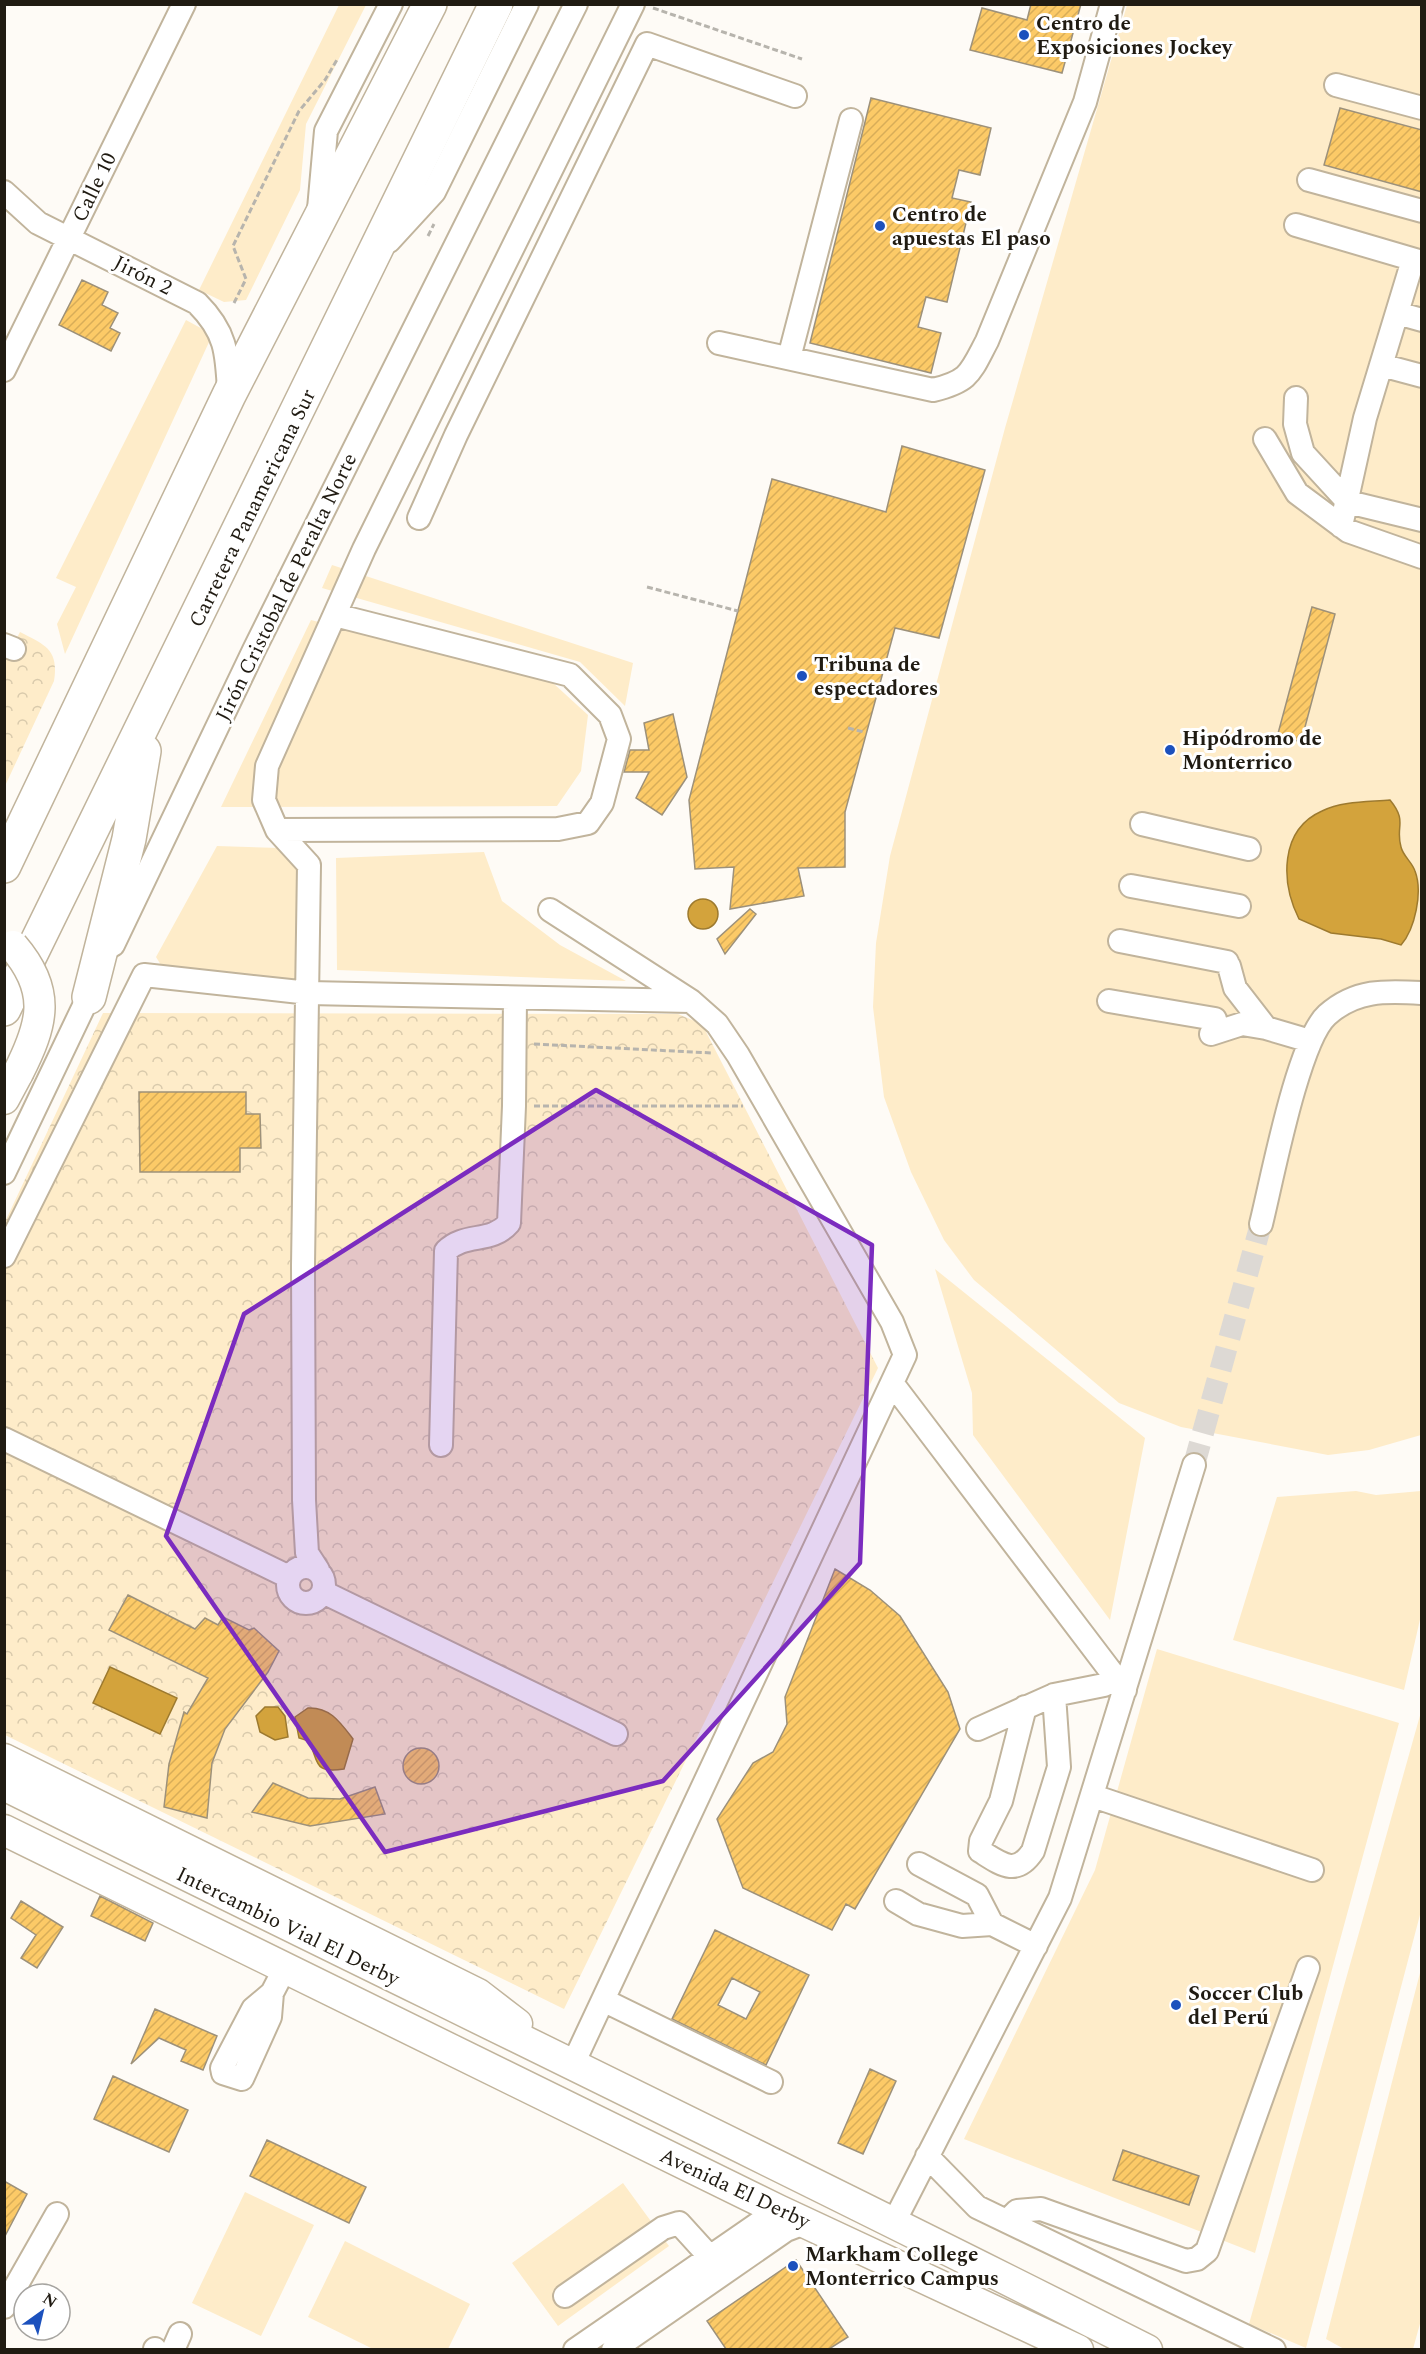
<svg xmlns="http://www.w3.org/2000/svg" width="1426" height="2354" viewBox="0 0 1426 2354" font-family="Spectral,serif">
  <defs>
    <pattern id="forest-crowns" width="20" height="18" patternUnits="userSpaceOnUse" patternTransform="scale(1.5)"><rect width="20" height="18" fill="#feecc9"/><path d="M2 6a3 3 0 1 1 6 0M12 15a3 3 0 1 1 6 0" fill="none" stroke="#d9caac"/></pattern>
    <pattern id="building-hatch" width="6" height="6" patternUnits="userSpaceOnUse" patternTransform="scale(1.5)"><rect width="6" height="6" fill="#fcca67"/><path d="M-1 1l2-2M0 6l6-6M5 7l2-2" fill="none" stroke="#d8ad58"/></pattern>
  </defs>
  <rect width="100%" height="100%" fill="#fefbf6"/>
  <path fill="#feecc9" d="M 339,5 L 366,5 L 306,124 L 300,190 L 246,300 L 224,302 L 199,290 Z
    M 1127,5 L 1421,5 L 1421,1435 L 1369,1450 L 1328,1455 L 1181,1427 L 1119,1403 L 974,1280 L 944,1240 L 911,1172 L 884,1097 L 873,1007 L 876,943 L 890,856 L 1005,428 Z
    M 186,320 L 208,332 L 210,340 L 65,654 L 57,624 L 76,587 L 56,578 Z
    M 332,565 L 633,663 L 625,706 L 580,662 L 322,588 Z
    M 311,620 L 553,683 L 588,715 L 581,771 L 557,806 L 221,807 Z
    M 217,846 L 280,848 L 300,864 L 300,979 L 281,981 L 164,970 L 156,957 Z
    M 484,852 L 502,901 L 560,945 L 626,981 L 337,970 L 336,858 Z
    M 935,1269 L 1145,1438 L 1110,1620 L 973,1435 L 972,1393 Z
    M 1356,1491 L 1376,1495 L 1421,1491 L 1421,1615 L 1404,1690 L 1233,1640 L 1277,1497 Z
    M 1157,1649 L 1399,1723 L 1255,2253 L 964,2139 L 1095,1870 Z
    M 1421,1712 L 1421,1911 L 1306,2348 L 1249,2324 Z
    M 1421,1969 L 1421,2320 L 1413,2349 L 1344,2349 L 1326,2339 Z
    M 623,2183 L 669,2246 L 558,2326 L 512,2263 Z
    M 245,2192 L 314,2225 L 261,2336 L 192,2303 Z
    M 345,2241 L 470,2304 L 448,2349 L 373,2349 L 308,2317 Z"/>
  <path fill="url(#forest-crowns)" d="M 20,632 C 45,645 59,649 54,681 L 5,786 L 5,652 L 9,653 Z
    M 103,1013 L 678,1014 L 702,1024 L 878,1368 L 564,2009 L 5,1735 L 5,1222 Z"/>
  <path fill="#d3a33c" stroke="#9d7a2f" stroke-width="1.5" d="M 1390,800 C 1408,822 1395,826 1401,847 C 1403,856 1412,862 1415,871 C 1423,892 1415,929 1401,945 L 1381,939 L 1331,933 L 1299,919 C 1281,883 1279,830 1322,811 C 1342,801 1368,802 1390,800 Z
    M688 914a15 15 0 1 1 30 0a15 15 0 1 1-30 0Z
    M 110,1667 L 177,1698 L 160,1734 L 93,1703 Z
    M 265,1707 L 278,1707 L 285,1716 L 288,1737 L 275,1740 L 260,1732 L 256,1716 Z
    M 308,1708 C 330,1707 340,1722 353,1739 L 344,1769 C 313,1774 319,1762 309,1741 L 299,1738 L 295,1717 Z"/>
  <path fill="url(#building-hatch)" stroke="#9d917a" stroke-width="1.5" fill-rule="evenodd" d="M 1031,4 L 1081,4 L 1062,73 L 970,50 L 982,8 L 1027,20 Z
    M 871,98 L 991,128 L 980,175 L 959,170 L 952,198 L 971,202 L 947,302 L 926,297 L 918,327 L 941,333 L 931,373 L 810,343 Z
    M 1340,108 L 1422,130 L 1422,192 L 1324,165 Z
    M 82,280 L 108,292 L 102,305 L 118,313 L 110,328 L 120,333 L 111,351 L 59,325 Z
    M 902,446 L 985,470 L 939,638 L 895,628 L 845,812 L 845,867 L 798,868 L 804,896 L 730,909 L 734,867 L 695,869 L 689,800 L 772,479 L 886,512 Z
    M 1312,607 L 1335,614 L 1301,742 L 1292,739 L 1291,745 L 1276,741 Z
    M 673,714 L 687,777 L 662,815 L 636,798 L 649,772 L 624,772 L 630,750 L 649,750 L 644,723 Z
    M 750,909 L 756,914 L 725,954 L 717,939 Z
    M 139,1092 L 246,1092 L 246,1114 L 260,1114 L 261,1148 L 240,1148 L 240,1172 L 140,1172 Z
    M 835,1569 L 870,1590 L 900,1616 L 948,1692 L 960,1729 L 855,1909 L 846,1904 L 832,1930 L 743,1888 L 717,1819 L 753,1763 L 773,1752 L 787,1724 L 785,1697 Z
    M 128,1595 L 195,1629 L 205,1618 L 218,1625 L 223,1617 L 249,1630 L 254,1628 L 279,1651 L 268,1672 L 225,1729 L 212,1763 L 207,1818 L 164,1807 L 169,1764 L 184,1712 L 187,1714 L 208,1678 L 109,1630 Z
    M403 1766a18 18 0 1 1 36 0a18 18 0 1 1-36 0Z
    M 273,1783 L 308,1798 L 340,1799 L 375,1787 L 385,1814 L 310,1826 L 252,1812 Z
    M 100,1896 L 153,1923 L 145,1941 L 91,1916 Z
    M 21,1901 L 63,1927 L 37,1968 L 21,1958 L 36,1935 L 11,1918 Z
    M 715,1930 L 809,1975 L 766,2065 L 672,2019 ZM 732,1978 L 760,1992 L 746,2019 L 718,2005 Z
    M 155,2009 L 217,2036 L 203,2070 L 181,2061 L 186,2050 L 159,2038 L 131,2064 Z
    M 870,2069 L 896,2081 L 863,2154 L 838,2143 Z
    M 113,2076 L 188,2110 L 169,2152 L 94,2119 Z
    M 267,2140 L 366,2187 L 349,2223 L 250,2176 Z
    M 1123,2150 L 1199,2176 L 1189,2205 L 1113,2180 Z
    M 4,2181 L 27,2194 L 4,2238 Z
    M 796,2260 L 848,2337 L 829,2349 L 726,2349 L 707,2321 Z"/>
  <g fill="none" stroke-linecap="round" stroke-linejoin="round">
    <path stroke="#ddd9d4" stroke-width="22" stroke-dasharray="22 11" stroke-linecap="butt" d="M 1194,1465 L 1261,1224"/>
    <defs>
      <path id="minor" d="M 1336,85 L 1422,108
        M 1309,180 L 1422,211
        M 4,192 L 38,223 L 197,303 C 226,332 227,352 229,391
        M 319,209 L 326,131 L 391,4
        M 1296,225 L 1422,262
        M 389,241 L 434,192 L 527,4
        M 1397,313 L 1422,320
        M 719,343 L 933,390 C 970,381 970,373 987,341 L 1085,102 L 1112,4
        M 789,358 L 851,120
        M 1381,365 L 1422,376
        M 4,370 L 184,4
        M 1296,398 L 1295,424 L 1303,453 L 1348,502 L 1422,520
        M 1265,439 L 1297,493 L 1348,531 L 1422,557
        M 419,518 L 456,435 L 647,44 L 795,96
        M 1341,526 L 1365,418 L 1413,260
        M 4,645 L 14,649
        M 1142,824 L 1249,849
        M 277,830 L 558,829 L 588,823 L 602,803 L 619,739 L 610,715 L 570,675 L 335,615
        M 1131,886 L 1239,906
        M 550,910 L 691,1001 L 717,1024 L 738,1055 L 892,1322 L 905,1355 L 572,2066
        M 1120,941 L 1227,962
        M 113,945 L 254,650 L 576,4
        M 1229,966 L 1235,988 L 1266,1028 L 1310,1041
        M 1109,1001 L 1215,1019
        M 1211,1034 L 1242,1024 L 1266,1028
        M 4,1173 L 95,983
        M 1261,1224 C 1272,1180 1298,1041 1327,1015 C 1356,989 1386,991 1422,993
        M 4,1256 L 144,975 L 309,993 L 691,1001
        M 892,1383 L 1125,1690
        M 4,1439 L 289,1577
        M 441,1445 L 446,1251 C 465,1232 491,1244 509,1223 L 514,1106 L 515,999
        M288 1585a18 18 0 1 1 36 0a18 18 0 1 1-36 0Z
        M 318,1570 L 307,1553 L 304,1500 L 303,1265 L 309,865 L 277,830 L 264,800 L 267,766 L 364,549 L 633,4
        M 323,1592 L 616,1734
        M 1025,1707 L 1001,1801 L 981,1841 L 980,1851 C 1001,1864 1016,1877 1033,1851 L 1059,1767 L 1054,1695
        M 978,1729 L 1054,1695 L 1104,1685 L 1116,1678
        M 1093,1796 L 1312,1870
        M 919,1864 L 977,1895 L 992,1924
        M 896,1901 L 918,1914 L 962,1926 L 992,1924 L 1036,1946
        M 272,1993 L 270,2017 L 242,2079 L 223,2073 L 222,2068 L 253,2009 L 272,1993 L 285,1968
        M 603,2000 L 771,2082
        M 927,2156 L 977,2207 L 1274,2350
        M 1007,2221 L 1017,2211 L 1041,2209 L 1186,2261 L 1197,2259 L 1207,2251 L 1308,1968
        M 894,2222 L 1060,1898 L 1194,1465
        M 565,2296 L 663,2228 L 679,2223 L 709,2256
        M 4,2307 L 57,2214
        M 155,2350 L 155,2349
        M 173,2350 L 180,2334
        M 575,2350 L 778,2210
        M 613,2350 L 786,2230 L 807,2222"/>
      <path id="major" d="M 4,1099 L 18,1073
        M 4,1759 L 478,1994 L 517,2024
        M 4,1785 C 385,1974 768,2158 1147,2350
        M 4,1830 L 778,2210 L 1078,2350"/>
      <path id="highway" d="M 4,866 L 229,395 L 430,4
        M 89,997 L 129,839 L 144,751
        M 4,1009 L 496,4"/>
    </defs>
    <use href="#minor" stroke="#c1b49c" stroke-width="26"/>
    <use href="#major" stroke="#c1b49c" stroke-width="33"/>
    <use href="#highway" stroke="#c1b49c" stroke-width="36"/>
    <path stroke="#b7b4ad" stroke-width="3" stroke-dasharray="6 3" stroke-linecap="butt" d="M 653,8 L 802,59
      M 428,236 L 434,224
      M 234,303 L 246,279 L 233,246 L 299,111 L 325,80 L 338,58
      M 647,587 L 738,611
      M 848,728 L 864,732
      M 534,1044 L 713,1053
      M 534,1106 L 743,1106"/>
    <use href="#minor" stroke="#fff" stroke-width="22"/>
    <use href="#major" stroke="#fff" stroke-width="30"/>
    <use href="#highway" stroke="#fff" stroke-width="33"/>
    <defs>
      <path id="major-bridge" d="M 13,946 C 52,991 43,1024 18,1073"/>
    </defs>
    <use href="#major-bridge" stroke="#c1b49c" stroke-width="33" stroke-linecap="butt"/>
    <use href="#major-bridge" stroke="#fff" stroke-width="30"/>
  </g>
  <path fill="#7b2cbf" fill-opacity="0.2" stroke="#7b2cbf" stroke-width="4.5" stroke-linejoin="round" d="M 596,1090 L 872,1245 L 860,1563 L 663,1781 L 385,1852 L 166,1536 L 244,1314 Z"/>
  <g fill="#1c51bd" stroke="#fff" stroke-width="2">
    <circle cx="1024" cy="35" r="6"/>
    <circle cx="880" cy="226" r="6"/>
    <circle cx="802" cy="676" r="6"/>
    <circle cx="1170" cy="750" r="6"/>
    <circle cx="1176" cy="2005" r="6"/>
    <circle cx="793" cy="2266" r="6"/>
  </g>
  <g text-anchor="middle" stroke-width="6" stroke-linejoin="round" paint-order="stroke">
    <g font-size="21" font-weight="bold" fill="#201b12" stroke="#fff" text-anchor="start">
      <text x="1036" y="30">Centro de<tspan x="1036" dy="24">Exposiciones Jockey</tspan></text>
      <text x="892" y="221">Centro de<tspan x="892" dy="24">apuestas El paso</tspan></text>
      <text x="814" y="671">Tribuna de<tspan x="814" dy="24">espectadores</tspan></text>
      <text x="1182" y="745">Hipódromo de<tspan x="1182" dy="24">Monterrico</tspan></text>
      <text x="1188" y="2000">Soccer Club<tspan x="1188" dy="24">del Perú</tspan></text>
      <text x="805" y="2261">Markham College<tspan x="805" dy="24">Monterrico Campus</tspan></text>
    </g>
    <g font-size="21" fill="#201b12" stroke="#fff">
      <text transform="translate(94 187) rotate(-64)" y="7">Calle 10</text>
      <text transform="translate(143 275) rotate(27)" y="7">Jirón 2</text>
      <text transform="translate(252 508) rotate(-64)" y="7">Carretera Panamericana Sur</text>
      <text transform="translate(286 587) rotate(-64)" y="7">Jirón Cristobal de Peralta Norte</text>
      <text transform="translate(288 1926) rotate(26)" y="7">Intercambio Vial El Derby</text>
      <text transform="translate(735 2188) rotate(25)" y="7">Avenida El Derby</text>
    </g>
  </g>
  <rect width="1426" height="2354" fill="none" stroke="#201b12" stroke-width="12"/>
  <g transform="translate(42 2312) rotate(34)"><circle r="28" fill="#ffffff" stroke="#a6a4a0" stroke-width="1.5"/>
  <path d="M0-4.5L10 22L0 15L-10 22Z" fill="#1c51bd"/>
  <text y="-9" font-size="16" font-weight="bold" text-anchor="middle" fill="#201b12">N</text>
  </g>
</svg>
